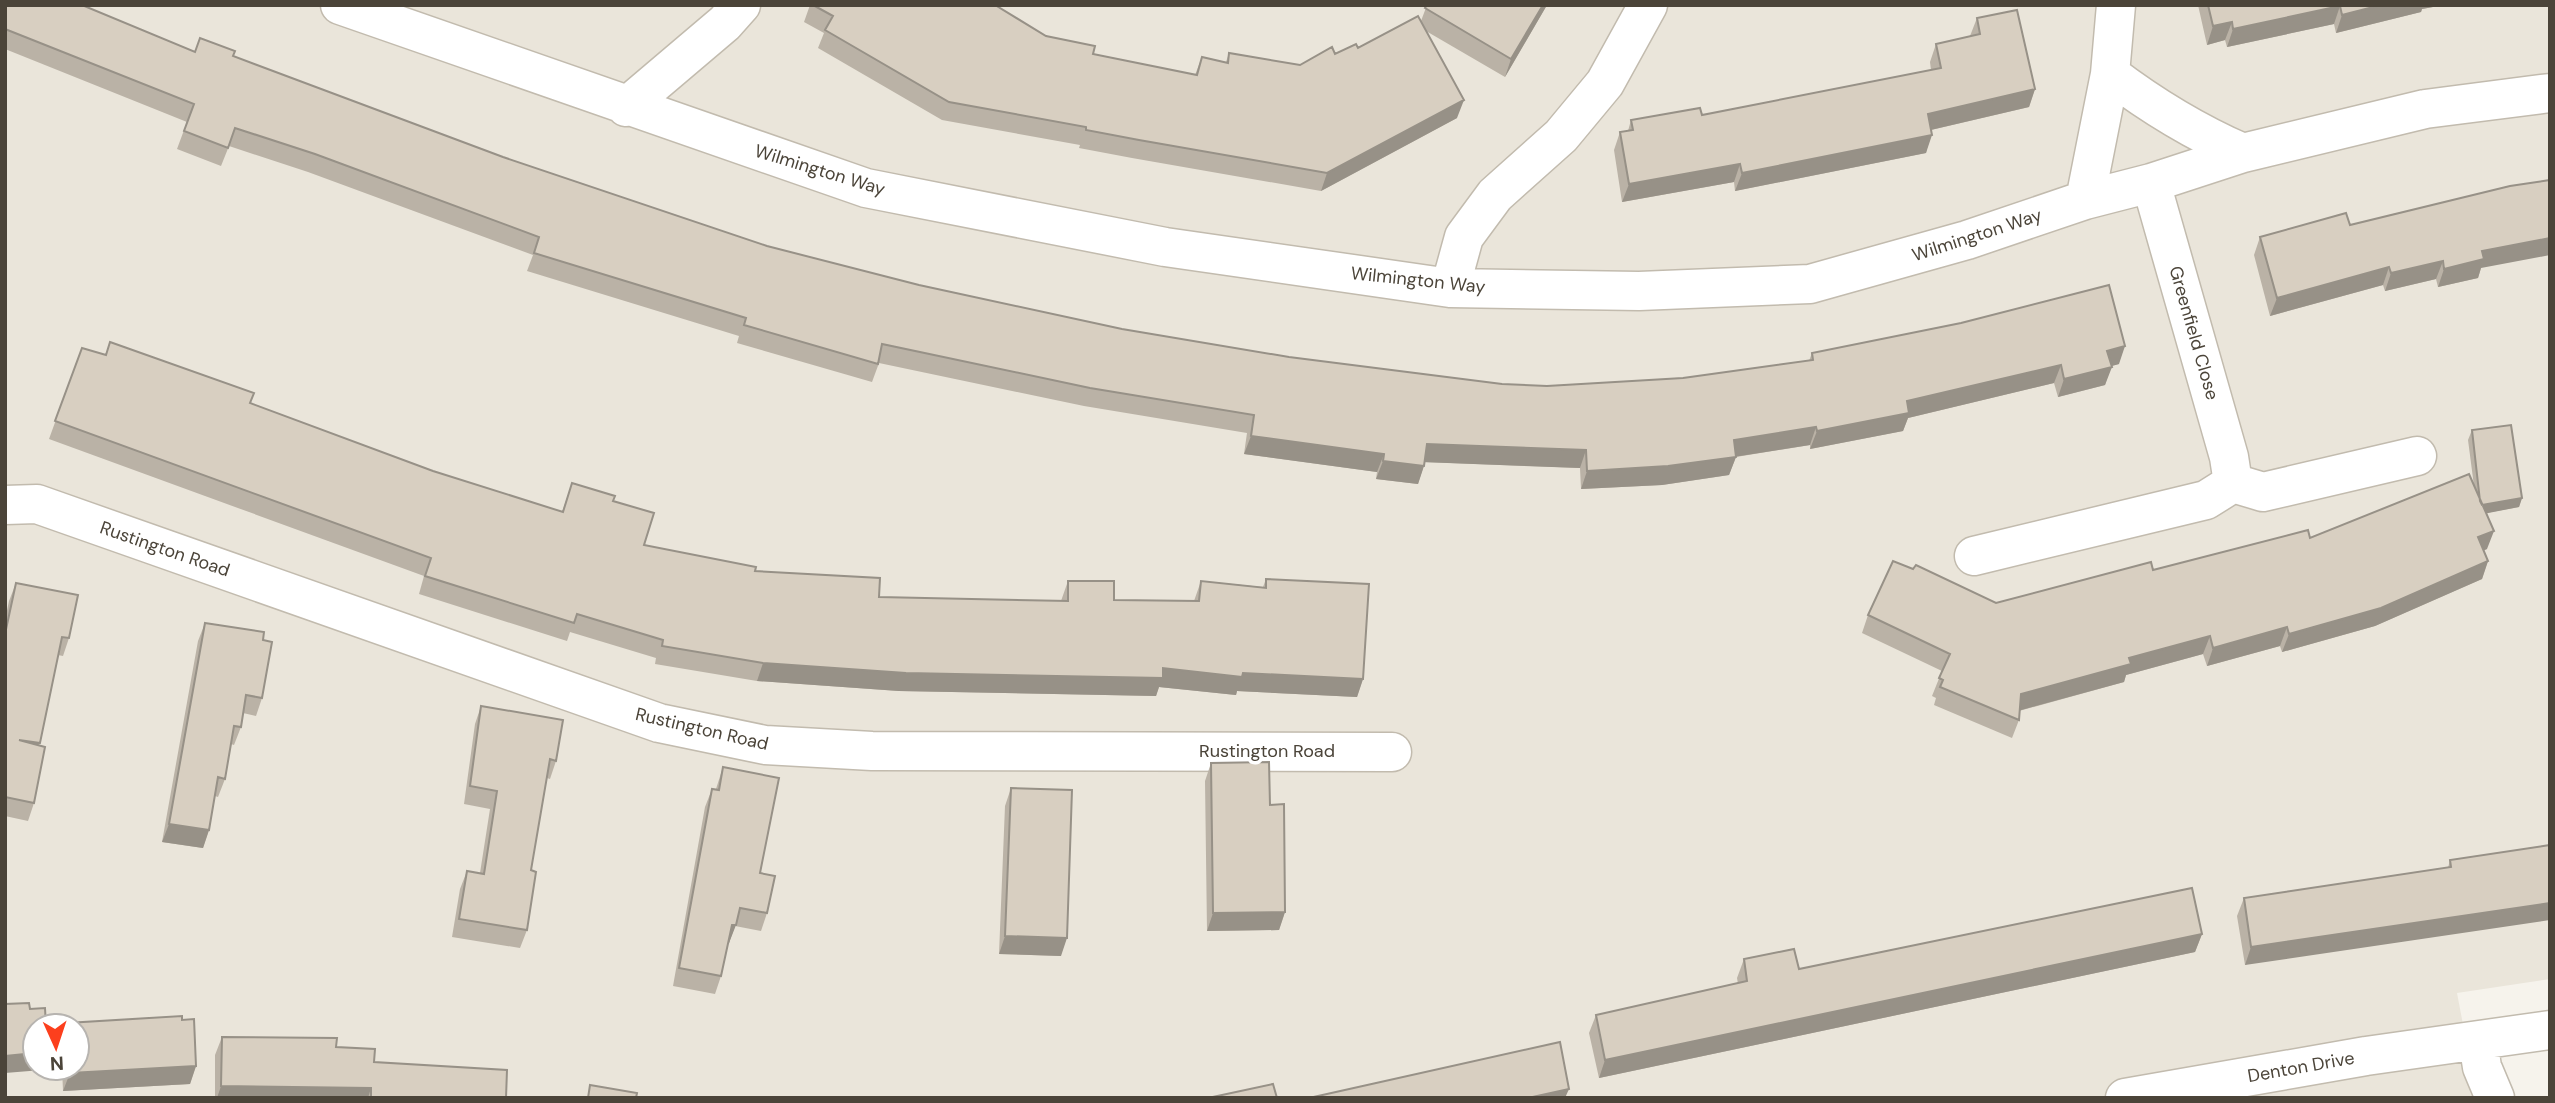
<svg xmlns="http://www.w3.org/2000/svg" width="2555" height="1103" viewBox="0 0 2555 1103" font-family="'DM Sans',sans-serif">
  <rect width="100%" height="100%" fill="#f6f3ec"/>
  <path fill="#eae5da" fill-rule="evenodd" d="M 5,5 L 2550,5 L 2550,979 L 2457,993 L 2477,1098 L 5,1098 ZM 35,1026 L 77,1026 L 77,1068 L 35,1068 Z"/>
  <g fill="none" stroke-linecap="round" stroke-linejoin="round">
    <defs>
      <path id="street" d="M 340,5 L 866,188 L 1165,247 L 1450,288 L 1639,291 L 1810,284 L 1967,240 L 2085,200 L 2151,183 L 2243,153 L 2425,109 L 2550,93
        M 2110,74 C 2152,106 2195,132 2243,153
        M 626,107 L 725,23 L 741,5
        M 2151,183 L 2229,457 L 2233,483
        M 2085,200 L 2110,74 L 2116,5
        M 1450,288 L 1464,237 L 1495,195 L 1561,136 L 1605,83 L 1648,5
        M 5,505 L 37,504 L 659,723 L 765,745 L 872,751 L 1392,752
        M 1974,556 L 2206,500 L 2233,483 L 2263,492 L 2417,456
        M 2478,1041 L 2482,1067 L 2495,1098
        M 2125,1098 L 2366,1056 L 2550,1030"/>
    </defs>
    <use href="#street" stroke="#c2bbae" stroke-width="41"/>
    <use href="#street" stroke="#fff" stroke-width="38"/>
  </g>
  <path fill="#bab2a6" d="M 5,5 L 195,52 L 233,56 L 503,157 L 767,246 L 919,285 L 1122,329 L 1289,357 L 1502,384 L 1547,386 L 1683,378 L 1809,361 L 1812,353 L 2119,364 L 2111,366 L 2105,385 L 2058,397 L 2054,383 L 1908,418 L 1903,431 L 1810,449 L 1810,445 L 1736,457 L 1729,475 L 1662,485 L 1581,489 L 1580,468 L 1425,462 L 1418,484 L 1376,479 L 1377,472 L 1244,454 L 1247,433 L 1084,406 L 879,363 L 872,382 L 737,343 L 739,336 L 527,271 L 533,255 L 308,172 L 229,146 L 221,166 L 177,149 L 187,122 L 5,49 Z
    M 810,5 L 994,5 L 1046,36 L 1093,54 L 1195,75 L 1202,57 L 1226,62 L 1229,53 L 1300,65 L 1335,54 L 1358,48 L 1421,21 L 1427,5 L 1547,5 L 1505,77 L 1426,31 L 1457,118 L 1321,191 L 1132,158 L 1079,148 L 1080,145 L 942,120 L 818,48 L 824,33 L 804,22 Z
    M 2198,5 L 2444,5 L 2422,9 L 2421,12 L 2336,33 L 2334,24 L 2227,47 L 2225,40 L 2207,45 Z
    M 1977,18 L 2035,89 L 2029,107 L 1931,130 L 1926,153 L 1735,191 L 1734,182 L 1622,202 L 1614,150 L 1620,132 L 1628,131 L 1631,120 L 1702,115 L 1931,70 L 1930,62 L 1936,44 L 1970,36 Z
    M 2350,225 L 2481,268 L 2478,278 L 2438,287 L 2436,279 L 2385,291 L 2383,285 L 2270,316 L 2254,255 L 2260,237 Z
    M 82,348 L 250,403 L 433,471 L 562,512 L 572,483 L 613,501 L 644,545 L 755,571 L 879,597 L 1061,601 L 1068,581 L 1114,600 L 1194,601 L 1201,581 L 1263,587 L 1266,579 L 1363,679 L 1357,697 L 1237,691 L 1236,695 L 1159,687 L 1156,696 L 899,691 L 757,681 L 655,664 L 656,658 L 570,632 L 567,641 L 419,594 L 424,576 L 49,439 Z
    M 2472,430 L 2522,498 L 2519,507 L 2486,513 L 2487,549 L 2484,550 L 2488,561 L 2482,579 L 2375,626 L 2282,652 L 2280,646 L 2207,666 L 2203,654 L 2126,675 L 2124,682 L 2019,711 L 2019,720 L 2012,738 L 1934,705 L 1936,698 L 1932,696 L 1942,671 L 1862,633 L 1868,615 L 1996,603 L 2310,538 L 2474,486 L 2468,440 Z
    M 16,583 L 69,638 L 63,656 L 58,655 L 39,746 L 34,803 L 28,821 L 5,816 L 5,620 L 9,601 Z
    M 205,623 L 263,640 L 262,698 L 256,716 L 243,713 L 241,727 L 234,745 L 231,744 L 225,779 L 218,797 L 215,796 L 209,830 L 203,848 L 162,842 L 198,641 Z
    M 481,706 L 556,761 L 550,779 L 547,778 L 531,870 L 527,930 L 520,948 L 452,937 L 460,889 L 467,871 L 480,873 L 490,809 L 464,804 L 475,724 Z
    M 1211,763 L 1270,805 L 1285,912 L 1279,930 L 1207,931 L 1205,781 Z
    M 723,767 L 760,873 L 767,913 L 761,931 L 735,926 L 729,943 L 728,943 L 721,976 L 715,994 L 673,986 L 705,807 L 712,789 L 716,789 Z
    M 1011,788 L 1061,956 L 999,954 L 1005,806 Z
    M 2550,845 L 2245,965 L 2237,916 L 2244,898 L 2448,868 L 2450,860 Z
    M 2202,934 L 2195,952 L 1599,1078 L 1589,1033 L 1596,1015 L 1738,984 L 1737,978 L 1744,959 L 1799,969 Z
    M 182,1016 L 182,1020 L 194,1019 L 196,1066 L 190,1084 L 63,1091 L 62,1068 L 77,1068 L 77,1026 L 66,1026 L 67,1023 Z
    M 222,1037 L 336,1047 L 374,1062 L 506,1098 L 215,1098 L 215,1055 Z"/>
  <path fill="#979187" d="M 1543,5 L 1547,5 L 1505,77 L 1511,59 Z
    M 2381,5 L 2444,5 L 2422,9 L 2421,12 L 2336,33 L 2342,15 Z
    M 2340,6 L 2334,24 L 2227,47 L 2233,29 Z
    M 2232,22 L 2225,40 L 2207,45 L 2213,26 Z
    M 2035,89 L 2029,107 L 1922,132 L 1928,114 Z
    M 1464,100 L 1457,118 L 1321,191 L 1327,173 Z
    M 1932,135 L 1926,153 L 1735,191 L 1742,173 Z
    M 1740,164 L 1734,182 L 1622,202 L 1629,184 Z
    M 2550,238 L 2550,255 L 2481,268 L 2478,278 L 2438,287 L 2444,269 L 2482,251 Z
    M 2443,261 L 2436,279 L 2385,291 L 2391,273 Z
    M 2389,267 L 2383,285 L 2270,316 L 2277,298 Z
    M 2125,346 L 2119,364 L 2101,369 L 2107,351 Z
    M 2061,365 L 2054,383 L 1908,418 L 1903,431 L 1810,449 L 1817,431 L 1907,401 Z
    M 2112,367 L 2105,385 L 2058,397 L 2064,379 Z
    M 1816,427 L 1810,445 L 1727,458 L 1734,440 Z
    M 1251,436 L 1384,454 L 1377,472 L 1244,454 Z
    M 1427,444 L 1586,450 L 1580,468 L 1421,462 Z
    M 1736,457 L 1729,475 L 1662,485 L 1581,489 L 1587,471 Z
    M 1383,461 L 1424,466 L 1418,484 L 1376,479 Z
    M 2522,498 L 2519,507 L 2478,515 L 2481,505 Z
    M 2494,531 L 2487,549 L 2471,556 L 2478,537 Z
    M 2488,561 L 2482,579 L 2375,626 L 2282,652 L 2289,634 Z
    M 2287,627 L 2280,646 L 2207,666 L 2213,648 Z
    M 2210,636 L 2203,654 L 2126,675 L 2124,682 L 2014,712 L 2021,694 L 2129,658 Z
    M 763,663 L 1163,668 L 1363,679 L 1357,697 L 1237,691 L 1236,695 L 1159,687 L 1156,696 L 899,691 L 757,681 Z
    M 169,824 L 209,830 L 203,848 L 162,842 Z
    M 2550,903 L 2550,920 L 2245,965 L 2251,947 Z
    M 1285,912 L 1279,930 L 1207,931 L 1213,913 Z
    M 732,925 L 736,925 L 729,943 L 725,943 Z
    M 2202,934 L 2195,952 L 1599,1078 L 1605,1060 Z
    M 1005,936 L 1067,938 L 1061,956 L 999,954 Z
    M 35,1053 L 35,1068 L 43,1068 L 42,1070 L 5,1073 L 5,1056 Z
    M 196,1066 L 190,1084 L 63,1091 L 70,1073 Z
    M 221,1086 L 371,1088 L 368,1098 L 217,1098 Z
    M 1569,1089 L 1565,1098 L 1528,1098 Z"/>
  <path fill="#d8cfc1" stroke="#979187" stroke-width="2" d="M 5,5 L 82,5 L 195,52 L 200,38 L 235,51 L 233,56 L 503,157 L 767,246 L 919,285 L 1122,329 L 1289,357 L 1502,384 L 1547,386 L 1683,378 L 1813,360 L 1812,353 L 1961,323 L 2109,285 L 2125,346 L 2107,351 L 2112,367 L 2064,379 L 2061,365 L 1907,401 L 1909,413 L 1817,431 L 1816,427 L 1734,440 L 1736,457 L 1668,466 L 1587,471 L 1586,450 L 1427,444 L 1424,466 L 1383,461 L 1384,454 L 1251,436 L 1254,415 L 1090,388 L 882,344 L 878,364 L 744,325 L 746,318 L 534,253 L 539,237 L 315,154 L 235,128 L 228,148 L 184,131 L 194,104 L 5,29 Z
    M 813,5 L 995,5 L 1046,36 L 1095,46 L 1093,54 L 1197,75 L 1202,57 L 1228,63 L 1229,53 L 1300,65 L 1332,47 L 1335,54 L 1356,44 L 1358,48 L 1418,16 L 1464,100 L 1327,173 L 1139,140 L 1086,130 L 1086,127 L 949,102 L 825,30 L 833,16 Z
    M 1427,5 L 1543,5 L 1511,59 L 1425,8 Z
    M 2208,5 L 2381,5 L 2342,15 L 2340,6 L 2233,29 L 2232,22 L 2213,26 Z
    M 2017,10 L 2035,89 L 1928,114 L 1932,135 L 1742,173 L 1740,164 L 1629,184 L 1620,132 L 1633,130 L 1631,120 L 1700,108 L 1702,115 L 1941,68 L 1936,44 L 1980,34 L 1977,18 Z
    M 2550,180 L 2550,238 L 2482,251 L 2484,259 L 2444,269 L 2443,261 L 2391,273 L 2389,267 L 2277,298 L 2260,237 L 2346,213 L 2350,225 L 2510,186 Z
    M 110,342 L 254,393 L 250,403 L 433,471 L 563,512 L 572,483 L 615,496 L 613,501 L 654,513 L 644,545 L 756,567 L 755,571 L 880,578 L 879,597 L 1068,601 L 1068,581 L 1114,581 L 1114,600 L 1199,601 L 1201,581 L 1266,588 L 1266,579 L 1369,584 L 1363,679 L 1243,673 L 1242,677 L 1163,668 L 1163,678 L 906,673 L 763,663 L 662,646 L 663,640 L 577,614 L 574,623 L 425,576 L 431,558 L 55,421 L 82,348 L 106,355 Z
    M 2511,425 L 2522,498 L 2482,505 L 2480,501 L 2472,430 Z
    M 2469,474 L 2494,531 L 2478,537 L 2488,561 L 2381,608 L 2289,634 L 2287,627 L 2213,648 L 2210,636 L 2129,658 L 2131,664 L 2021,694 L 2019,720 L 1940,687 L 1943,680 L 1939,678 L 1950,654 L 1868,615 L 1893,561 L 1913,569 L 1916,565 L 1996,603 L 2151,562 L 2153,570 L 2308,530 L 2310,538 Z
    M 16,583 L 78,595 L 69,638 L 62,637 L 40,743 L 19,740 L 45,747 L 34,803 L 5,797 L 5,634 Z
    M 205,623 L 264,632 L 263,640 L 272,642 L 262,698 L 246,695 L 241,727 L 234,726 L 225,779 L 218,777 L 209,830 L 169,824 Z
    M 481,706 L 563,720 L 556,761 L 550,759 L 531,870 L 536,872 L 527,930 L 459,919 L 467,871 L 484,874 L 497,791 L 470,786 Z
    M 1269,762 L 1270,805 L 1284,804 L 1285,912 L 1213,913 L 1211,763 Z
    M 723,767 L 779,778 L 760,873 L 775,876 L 767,913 L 740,908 L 736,925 L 732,925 L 721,976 L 679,968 L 712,789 L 719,790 Z
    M 1011,788 L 1072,790 L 1067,938 L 1005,936 Z
    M 2550,845 L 2550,903 L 2251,947 L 2244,898 L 2451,867 L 2450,860 Z
    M 2192,888 L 2202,934 L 1605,1060 L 1596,1015 L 1747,981 L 1744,959 L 1794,949 L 1799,969 Z
    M 29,1003 L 30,1009 L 45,1008 L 46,1026 L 35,1026 L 35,1053 L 5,1056 L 5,1004 Z
    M 182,1016 L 182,1020 L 194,1019 L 196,1066 L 70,1073 L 70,1068 L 77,1068 L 77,1026 L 67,1026 L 67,1023 Z
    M 222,1037 L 337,1038 L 336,1047 L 375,1049 L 374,1062 L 507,1070 L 506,1098 L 371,1098 L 371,1088 L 221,1086 Z
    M 1560,1042 L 1569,1089 L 1528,1098 L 1309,1098 Z
    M 1273,1084 L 1277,1098 L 1208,1098 Z
    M 590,1085 L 637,1093 L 636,1098 L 588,1098 Z"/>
  <g text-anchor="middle" stroke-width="7" stroke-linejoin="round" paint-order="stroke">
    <g font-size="18" fill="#4b4439" stroke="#fff">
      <text transform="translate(820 170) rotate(17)" y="6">Wilmington Way</text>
      <text transform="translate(1977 235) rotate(-18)" y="6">Wilmington Way</text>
      <text transform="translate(1418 280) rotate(6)" y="6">Wilmington Way</text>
      <text transform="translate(2194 333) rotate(74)" y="6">Greenfield Close</text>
      <text transform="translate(165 549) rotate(19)" y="6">Rustington Road</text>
      <text transform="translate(702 729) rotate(13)" y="6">Rustington Road</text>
      <text x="1267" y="757">Rustington Road</text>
      <text transform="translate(2301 1067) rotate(-10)" y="6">Denton Drive</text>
    </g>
  </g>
  <rect width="2555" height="1103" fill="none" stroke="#4b4439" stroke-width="14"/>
  <g transform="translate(56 1047) rotate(177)"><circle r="33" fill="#ffffff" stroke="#b7b4b0" stroke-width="2"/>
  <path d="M0-5L12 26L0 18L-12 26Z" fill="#fc3f1d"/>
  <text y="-10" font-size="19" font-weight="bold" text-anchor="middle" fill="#4b4439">N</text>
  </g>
</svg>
